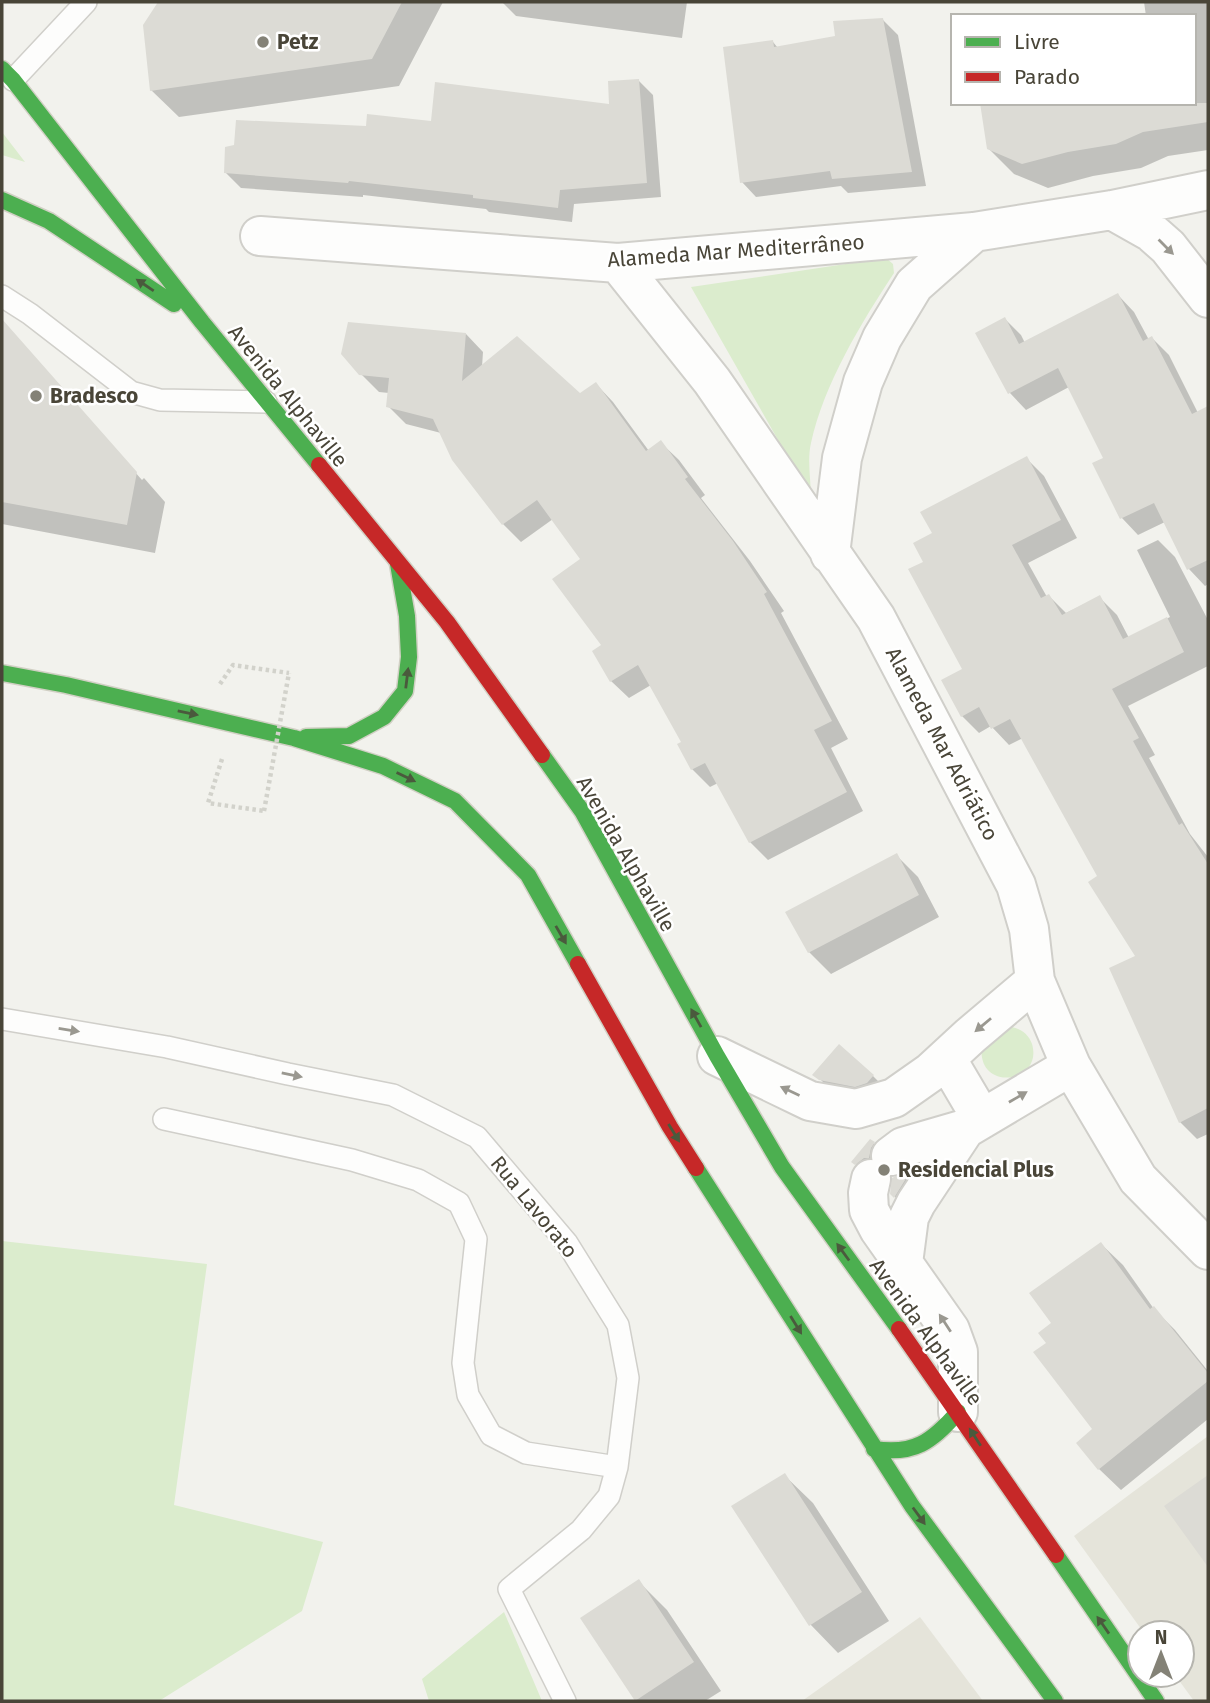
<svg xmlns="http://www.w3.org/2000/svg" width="1210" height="1703" viewBox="0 0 1210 1703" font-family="'Fira Sans',sans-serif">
  <rect width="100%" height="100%" fill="#f2f2ed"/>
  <path fill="#e5e4da" d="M 1208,1436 L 1208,1701 L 1194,1701 L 1175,1675 L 1182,1675 L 1182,1633 L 1144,1633 L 1074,1536 Z
    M 920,1617 L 983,1701 L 802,1701 Z"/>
  <path fill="#dbeccd" d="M 2,132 L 25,162 L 2,155 Z
    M 886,258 L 893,264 L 894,273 C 861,323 824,384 811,443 C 807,460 811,481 811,498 L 691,287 Z
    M 1007,1026 C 1018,1028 1028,1032 1032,1044 C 1044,1084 975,1093 982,1045 Z
    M 2,1241 L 207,1264 L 174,1505 L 323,1542 L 302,1611 L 159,1701 L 2,1701 Z
    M 504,1612 L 542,1701 L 429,1701 L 422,1679 Z"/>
  <path fill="#0003" d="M 160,2 L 443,2 L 399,86 L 179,117 L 151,90 L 145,26 Z
    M 502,2 L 687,2 L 682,38 L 516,16 Z
    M 1144,2 L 1208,2 L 1208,150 L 1168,156 L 1141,168 L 1093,176 L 1048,188 L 1014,174 L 989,149 L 1194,103 L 1194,16 L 1146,16 Z
    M 883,20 L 898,35 L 926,186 L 848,193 L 841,186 L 756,197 L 742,182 L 773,42 L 778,48 L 837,38 Z
    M 638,80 L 653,95 L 661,197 L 574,204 L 572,222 L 489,212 L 486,209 L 363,195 L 363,197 L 241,188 L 226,173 L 367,128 L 611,106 Z
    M 1118,295 L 1134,312 L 1149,340 L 1152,338 L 1169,355 L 1198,413 L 1202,411 L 1208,418 L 1208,584 L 1205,586 L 1189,569 L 1165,522 L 1138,535 L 1122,518 L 1105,458 L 1069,387 L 1026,410 L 1010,393 L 978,333 L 1005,319 L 1021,335 L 1025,343 Z
    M 2,322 L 142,480 L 144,478 L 165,502 L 155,553 L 2,524 Z
    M 466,334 L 483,352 L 482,367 L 580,396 L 596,384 L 613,402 L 649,451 L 661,443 L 679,460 L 705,495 L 701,498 L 750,561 L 784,611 L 781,613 L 848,739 L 831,748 L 863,811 L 768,860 L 750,842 L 718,783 L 710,787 L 692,769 L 683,742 L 651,685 L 629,698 L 611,681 L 582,559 L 553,519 L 521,542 L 503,524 L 454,460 L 441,433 L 406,424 L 388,406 L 389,393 L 379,392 L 360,373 Z
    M 1027,459 L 1044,476 L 1077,538 L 1028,563 L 1047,597 L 1049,596 L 1066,613 L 1099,597 L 1117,615 L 1129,638 L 1170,617 L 1137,550 L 1158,540 L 1175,557 L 1208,620 L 1208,666 L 1128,706 L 1155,755 L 1149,758 L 1190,834 L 1208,857 L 1208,1134 L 1197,1139 L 1180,1122 L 1137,957 L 1099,877 L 1023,738 L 1009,745 L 991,726 L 979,733 L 962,716 L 964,669 L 925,562 L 934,534 Z
    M 896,855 L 918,877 L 939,917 L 831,974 L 809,952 Z
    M 839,1047 L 873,1076 L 888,1091 L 830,1089 L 815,1074 Z
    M 871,1141 L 888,1158 L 871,1178 L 854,1161 Z
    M 908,1172 L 924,1188 L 910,1211 L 892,1194 Z
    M 1101,1244 L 1123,1265 L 1154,1309 L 1175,1330 L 1208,1371 L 1208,1419 L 1121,1490 L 1099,1469 L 1095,1430 L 1049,1344 L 1053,1324 Z
    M 784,1475 L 813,1503 L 889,1621 L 838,1653 L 810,1624 Z
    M 639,1582 L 667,1610 L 721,1691 L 705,1701 L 636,1700 Z"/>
  <path fill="#dcdbd5" d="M 158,2 L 402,2 L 372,59 L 150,91 L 143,25 Z
    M 883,18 L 912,172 L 832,179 L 830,171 L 740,183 L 723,47 L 773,40 L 774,47 L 835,36 L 833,21 Z
    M 639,79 L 647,183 L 560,190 L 558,208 L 473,198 L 473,195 L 349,181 L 348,183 L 224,173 L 225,147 L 234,145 L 236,120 L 366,126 L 367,114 L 431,121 L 435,82 L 609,104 L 608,81 Z
    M 980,103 L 1208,103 L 1208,122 L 1143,132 L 1116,144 L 1068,152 L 1022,164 L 987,149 Z
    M 1118,293 L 1143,341 L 1152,336 L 1192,414 L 1208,406 L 1208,560 L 1187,570 L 1154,503 L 1120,519 L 1092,463 L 1103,458 L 1058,368 L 1008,394 L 975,333 L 1005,317 L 1019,344 Z
    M 2,319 L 137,472 L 127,525 L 2,502 Z
    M 348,322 L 466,333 L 462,381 L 517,336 L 580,393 L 596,382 L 646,451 L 661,440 L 688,477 L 685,479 L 733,541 L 767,592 L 764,594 L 832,721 L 814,730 L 847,792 L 749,843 L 705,763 L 691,770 L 677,744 L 681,742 L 638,665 L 610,682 L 592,651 L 601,645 L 552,579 L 580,559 L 537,500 L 502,525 L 452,460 L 433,419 L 386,407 L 389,378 L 359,375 L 341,354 Z
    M 1027,456 L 1061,520 L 1012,545 L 1041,598 L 1049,594 L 1062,615 L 1100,595 L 1123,639 L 1167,617 L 1184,652 L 1112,689 L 1139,738 L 1133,741 L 1179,825 L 1182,823 L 1208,864 L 1208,1108 L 1179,1123 L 1109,968 L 1135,956 L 1088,882 L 1097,876 L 1010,719 L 991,729 L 979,707 L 961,717 L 941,680 L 962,669 L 908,569 L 923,562 L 913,543 L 932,533 L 920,512 Z
    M 897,853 L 919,895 L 808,953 L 785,912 Z
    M 839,1044 L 874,1075 L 867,1083 L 855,1087 L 819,1080 L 812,1075 Z
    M 870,1139 L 875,1142 L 871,1148 L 869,1158 L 864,1158 L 855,1165 L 851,1162 Z
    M 908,1170 L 910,1172 L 894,1198 L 890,1194 L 892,1178 Z
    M 1101,1242 L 1150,1309 L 1154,1306 L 1208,1373 L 1208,1381 L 1098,1470 L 1076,1443 L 1092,1429 L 1033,1352 L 1046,1343 L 1038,1333 L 1051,1323 L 1029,1293 Z
    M 785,1473 L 862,1592 L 809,1626 L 731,1506 Z
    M 1208,1475 L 1208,1567 L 1164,1506 Z
    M 639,1579 L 694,1662 L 635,1701 L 580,1618 Z"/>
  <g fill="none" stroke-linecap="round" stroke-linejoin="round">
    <defs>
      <path id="lane" d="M 13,80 L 86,2
        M 2,296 L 30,314 L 131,392 L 160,400 L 266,402
        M 2,1019 L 167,1047 L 288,1074 L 393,1095 L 477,1137 L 567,1243 L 618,1325 L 628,1378 L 617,1467 L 609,1496 L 581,1530 L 509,1589 L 565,1701
        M 164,1119 L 352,1160 L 418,1180 L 459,1203 L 476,1239 L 463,1363 L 468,1395 L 491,1435 L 526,1453 L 617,1467"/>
      <path id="street" d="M 1112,210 L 1151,232 L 1168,247 L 1208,298
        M 260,236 L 618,263 L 974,232 L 1112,210 L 1208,190
        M 618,263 L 712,381 L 876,618 L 1016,885 L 1029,929 L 1035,981 L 1071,1066 L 1138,1179 L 1208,1250
        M 830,554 L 842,458 L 863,382 L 882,338 L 914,285 L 974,232
        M 717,1056 L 810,1101 L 856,1109 L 894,1098 L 931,1072 L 970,1036 L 1035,981
        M 946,1058 L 982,1119
        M 891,1156 L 903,1147 L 965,1129 L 1071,1066
        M 871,1179 L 868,1193 L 869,1210 L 879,1229 L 950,1330 L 958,1352 L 958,1412
        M 903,1263 L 909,1217 L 916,1203 L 965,1129"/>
      <path id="fast" d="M 2,69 L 13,80 L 202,322 L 319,465
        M 2,200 L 49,221 L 174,304
        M 2,673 L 66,685 L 294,738 L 383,766 L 455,801 L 528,875 L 578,964
        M 306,737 L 349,736 L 384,717 L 405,691 L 409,657 L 407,616 L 398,564
        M 542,755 L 582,811 L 717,1056 L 782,1167 L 899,1329
        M 696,1168 L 912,1506 L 1055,1701
        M 874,1449 C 914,1455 932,1442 958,1412
        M 1056,1555 L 1156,1701"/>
      <path id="jam" d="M 319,465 L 447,622 L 542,755
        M 578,964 L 670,1127 L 696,1168
        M 899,1329 L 1056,1555"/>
    </defs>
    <use href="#lane" stroke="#d0cfca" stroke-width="24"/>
    <use href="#street" stroke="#d0cfca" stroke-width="42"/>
    <use href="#fast" stroke="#d1d0c4" stroke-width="19"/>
    <use href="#jam" stroke="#d1d0c4" stroke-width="19"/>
    <path stroke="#d2d2cb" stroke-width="4.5" stroke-dasharray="3.5 3.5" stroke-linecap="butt" d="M 220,684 L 233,665 L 289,673
      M 222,759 L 208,803 L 264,811"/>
    <use href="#lane" stroke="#fdfdfc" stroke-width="21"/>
    <use href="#street" stroke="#fdfdfc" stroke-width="38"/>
    <use href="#fast" stroke="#4caf50" stroke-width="16"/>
    <use href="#jam" stroke="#c62828" stroke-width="16"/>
    <path stroke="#d2d2cb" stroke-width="4.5" stroke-dasharray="3.5 3.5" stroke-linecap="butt" d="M 264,811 L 289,673"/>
  </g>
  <defs><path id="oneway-solid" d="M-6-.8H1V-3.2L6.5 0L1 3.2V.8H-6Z" transform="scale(1.75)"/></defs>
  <g fill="#9a9890">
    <use href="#oneway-solid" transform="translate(1166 247) rotate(45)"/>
    <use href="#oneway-solid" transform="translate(983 1025) rotate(140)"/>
    <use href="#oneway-solid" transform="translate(69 1030) rotate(9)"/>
    <use href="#oneway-solid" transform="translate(292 1075) rotate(12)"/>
    <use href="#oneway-solid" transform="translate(790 1091) rotate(-155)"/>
    <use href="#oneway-solid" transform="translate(1018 1097) rotate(-30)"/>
    <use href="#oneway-solid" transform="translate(945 1323) rotate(-123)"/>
  </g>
  <g fill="#4a5a3d">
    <use href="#oneway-solid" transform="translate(145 285) rotate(-146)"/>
    <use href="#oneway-solid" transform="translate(407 678) rotate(-83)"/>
    <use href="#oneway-solid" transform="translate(188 713) rotate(12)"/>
    <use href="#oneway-solid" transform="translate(406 777) rotate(26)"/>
    <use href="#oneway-solid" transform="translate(561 935) rotate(60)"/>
    <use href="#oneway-solid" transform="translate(696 1018) rotate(-119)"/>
    <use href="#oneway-solid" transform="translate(674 1133) rotate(58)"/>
    <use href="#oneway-solid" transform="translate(843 1252) rotate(-126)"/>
    <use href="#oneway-solid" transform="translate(796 1325) rotate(58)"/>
    <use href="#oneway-solid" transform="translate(975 1437) rotate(-123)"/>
    <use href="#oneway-solid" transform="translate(919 1516) rotate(54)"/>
    <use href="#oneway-solid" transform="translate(1103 1625) rotate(-125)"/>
  </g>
  <g fill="#848277" stroke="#fff" stroke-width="2.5">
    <circle cx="263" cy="42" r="7"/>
    <circle cx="36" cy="396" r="7"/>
    <circle cx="884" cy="1170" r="7"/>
  </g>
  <g text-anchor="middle" stroke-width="5" stroke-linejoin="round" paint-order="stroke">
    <g font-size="21" font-weight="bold" fill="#494538" stroke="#fff" text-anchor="start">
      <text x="277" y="49">Petz</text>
      <text x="50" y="403">Bradesco</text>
      <text x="898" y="1177">Residencial Plus</text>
    </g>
    <g font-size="21" fill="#494538" stroke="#fff">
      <text transform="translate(736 251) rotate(-4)" y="7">Alameda Mar Mediterrâneo</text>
      <text transform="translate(288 396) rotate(51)" y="7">Avenida Alphaville</text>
      <text transform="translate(942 744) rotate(62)" y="7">Alameda Mar Adriático</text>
      <text transform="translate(626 854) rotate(60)" y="7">Avenida Alphaville</text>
      <text transform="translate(534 1207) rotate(51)" y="7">Rua Lavorato</text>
      <text transform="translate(926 1332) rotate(54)" y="7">Avenida Alphaville</text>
    </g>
  </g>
  <rect width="1210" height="1703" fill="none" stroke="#494538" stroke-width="7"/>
  <rect x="951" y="14" width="245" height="91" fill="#ffffff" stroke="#b6b5af" stroke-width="2"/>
  <rect x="965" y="37" width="35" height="10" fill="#4caf50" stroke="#b6b5af" stroke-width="2"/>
  <text x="1014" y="49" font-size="21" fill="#494538">Livre</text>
  <rect x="965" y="72" width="35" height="10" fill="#c62828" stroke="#b6b5af" stroke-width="2"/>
  <text x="1014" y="84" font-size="21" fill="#494538">Parado</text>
  <g transform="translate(1161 1654)"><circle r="33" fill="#ffffff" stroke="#b6b5af" stroke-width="2"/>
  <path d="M0-5L12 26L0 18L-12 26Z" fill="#848277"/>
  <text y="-10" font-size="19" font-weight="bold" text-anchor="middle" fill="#494538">N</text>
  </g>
</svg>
